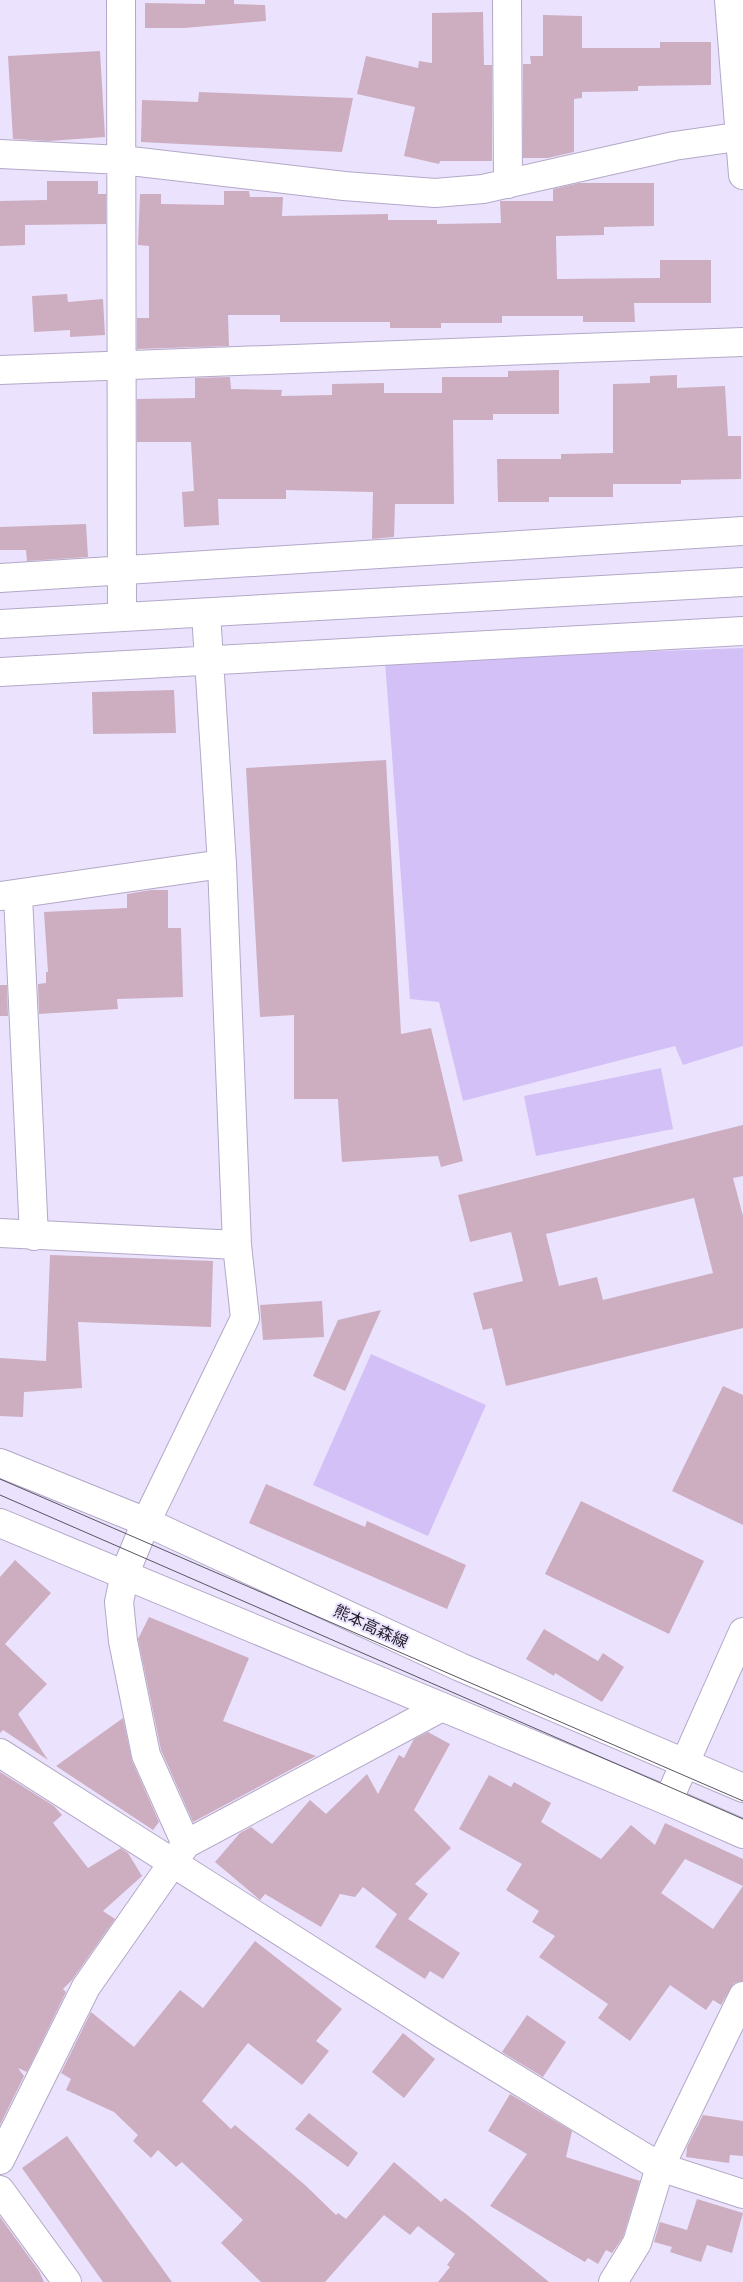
<svg xmlns="http://www.w3.org/2000/svg" width="743" height="2282" viewBox="0 0 743 2282" font-family="'PT Sans','Noto Sans JP',sans-serif">
  <rect width="100%" height="100%" fill="#ebe3fd"/>
  <path fill="#d3c0f7" d="M 743,648 L 743,1046 L 683,1065 L 675,1046 L 463,1101 L 439,1002 L 410,999 L 385,661 Z
    M 661,1068 L 673,1129 L 536,1156 L 524,1096 Z
    M 371,1354 L 486,1405 L 428,1536 L 313,1485 Z"/>
  <path fill="#cdadc0" fill-rule="evenodd" d="M 205,0 L 234,0 L 234,4 L 265,5 L 266,21 L 184,28 L 145,28 L 145,3 L 205,4 Z
    M 483,12 L 484,65 L 492,65 L 492,161 L 440,161 L 439,164 L 404,156 L 415,107 L 357,94 L 366,56 L 418,68 L 419,61 L 432,63 L 432,13 Z
    M 543,15 L 582,16 L 582,48 L 660,48 L 660,42 L 711,42 L 711,85 L 638,86 L 638,91 L 582,92 L 582,98 L 574,99 L 574,152 L 548,158 L 523,158 L 523,64 L 531,64 L 530,56 L 543,56 Z
    M 100,51 L 105,137 L 49,141 L 13,139 L 8,56 Z
    M 199,92 L 353,98 L 342,152 L 141,142 L 142,100 L 198,102 Z
    M 47,181 L 98,181 L 98,194 L 106,194 L 106,224 L 25,225 L 25,245 L 0,246 L 0,201 L 47,200 Z
    M 579,183 L 654,183 L 654,226 L 604,227 L 604,235 L 556,236 L 557,279 L 660,278 L 660,260 L 711,260 L 711,303 L 634,303 L 635,322 L 583,322 L 583,316 L 502,316 L 502,323 L 441,323 L 441,328 L 390,328 L 390,322 L 280,322 L 280,315 L 228,315 L 229,346 L 137,349 L 137,318 L 149,318 L 149,246 L 138,245 L 140,194 L 161,194 L 161,204 L 224,205 L 224,191 L 249,191 L 250,197 L 283,197 L 282,216 L 388,214 L 388,220 L 437,220 L 437,224 L 501,223 L 500,201 L 553,201 L 553,189 Z
    M 67,294 L 68,302 L 103,299 L 105,335 L 70,337 L 70,330 L 34,332 L 32,296 Z
    M 559,370 L 559,414 L 493,414 L 493,420 L 453,420 L 454,504 L 395,504 L 394,537 L 372,539 L 373,492 L 286,490 L 286,499 L 218,499 L 219,525 L 184,527 L 182,492 L 194,491 L 191,442 L 137,442 L 137,399 L 195,398 L 195,378 L 230,377 L 231,389 L 282,390 L 281,396 L 332,395 L 332,384 L 384,383 L 384,393 L 442,393 L 442,377 L 508,377 L 508,371 Z
    M 677,375 L 677,388 L 725,386 L 728,436 L 741,436 L 741,479 L 681,480 L 681,484 L 613,484 L 613,497 L 549,497 L 549,502 L 498,502 L 497,459 L 561,459 L 561,454 L 613,453 L 613,384 L 650,383 L 650,376 Z
    M 86,524 L 88,557 L 27,561 L 26,550 L 0,550 L 0,527 Z
    M 174,690 L 176,733 L 93,734 L 92,692 Z
    M 386,760 L 401,1034 L 431,1028 L 463,1161 L 441,1167 L 438,1156 L 342,1162 L 338,1099 L 294,1099 L 294,1015 L 260,1017 L 246,768 Z
    M 151,890 L 168,890 L 168,928 L 181,928 L 183,997 L 117,999 L 118,1009 L 39,1014 L 38,984 L 46,983 L 46,972 L 48,972 L 44,912 L 127,908 L 127,894 Z
    M 0,985 L 7,985 L 8,1016 L 0,1016 Z
    M 743,1125 L 743,1176 L 733,1178 L 743,1216 L 743,1328 L 506,1386 L 492,1328 L 483,1330 L 473,1293 L 523,1281 L 511,1232 L 470,1242 L 458,1195 ZM 694,1198 L 713,1273 L 603,1300 L 597,1277 L 559,1286 L 546,1234 Z
    M 50,1255 L 213,1261 L 211,1327 L 78,1322 L 82,1388 L 24,1392 L 23,1417 L 0,1416 L 0,1358 L 46,1361 Z
    M 322,1301 L 324,1337 L 263,1340 L 260,1305 Z
    M 381,1310 L 345,1391 L 313,1376 L 338,1320 Z
    M 723,1386 L 743,1395 L 743,1525 L 672,1491 Z
    M 266,1484 L 365,1527 L 367,1521 L 466,1565 L 447,1609 L 249,1523 Z
    M 581,1501 L 704,1561 L 669,1634 L 545,1574 Z
    M 15,1560 L 51,1593 L 5,1644 L 47,1684 L 18,1714 L 48,1760 L 3,1730 L 0,1733 L 0,1577 Z
    M 149,1617 L 249,1658 L 223,1721 L 316,1756 L 193,1822 L 161,1750 L 138,1639 Z
    M 544,1629 L 598,1661 L 603,1653 L 624,1667 L 602,1702 L 555,1673 L 554,1676 L 526,1659 Z
    M 123,1718 L 132,1761 L 159,1822 L 153,1830 L 56,1766 Z
    M 428,1732 L 450,1744 L 414,1810 L 451,1848 L 415,1884 L 428,1894 L 408,1919 L 460,1953 L 443,1979 L 430,1971 L 425,1979 L 375,1947 L 397,1914 L 363,1887 L 355,1897 L 340,1894 L 321,1927 L 265,1894 L 260,1900 L 215,1862 L 240,1833 L 251,1827 L 272,1844 L 310,1800 L 326,1814 L 367,1774 L 378,1794 L 399,1755 L 404,1758 L 414,1739 Z
    M 0,1772 L 54,1806 L 62,1815 L 53,1823 L 88,1868 L 121,1848 L 128,1853 L 142,1876 L 103,1911 L 115,1919 L 72,1980 L 63,1989 L 66,1992 L 27,2072 L 18,2068 L 24,2076 L 0,2125 Z
    M 489,1775 L 511,1787 L 514,1782 L 551,1803 L 541,1822 L 601,1859 L 631,1825 L 655,1845 L 665,1823 L 743,1859 L 743,1981 L 734,1983 L 721,2005 L 713,2000 L 706,2010 L 670,1985 L 630,2041 L 598,2018 L 608,2004 L 539,1957 L 555,1936 L 532,1922 L 539,1911 L 506,1890 L 522,1864 L 459,1829 ZM 685,1859 L 743,1886 L 713,1929 L 661,1893 Z
    M 255,1941 L 342,2009 L 316,2041 L 329,2051 L 302,2085 L 248,2043 L 202,2101 L 231,2129 L 235,2125 L 305,2185 L 336,2215 L 338,2213 L 346,2219 L 394,2162 L 441,2202 L 445,2198 L 466,2214 L 549,2282 L 438,2282 L 450,2267 L 447,2265 L 455,2254 L 418,2226 L 410,2235 L 384,2215 L 325,2282 L 261,2282 L 221,2243 L 243,2220 L 182,2162 L 176,2167 L 158,2150 L 151,2158 L 133,2141 L 138,2135 L 114,2112 L 66,2090 L 71,2079 L 61,2073 L 91,2012 L 134,2047 L 180,1990 L 203,2008 Z
    M 527,2015 L 566,2042 L 543,2077 L 502,2052 Z
    M 403,2033 L 435,2059 L 404,2098 L 372,2072 Z
    M 510,2094 L 572,2131 L 566,2157 L 640,2181 L 623,2237 L 612,2253 L 606,2250 L 598,2264 L 588,2258 L 585,2262 L 490,2206 L 527,2154 L 488,2131 Z
    M 309,2113 L 358,2153 L 348,2167 L 295,2129 Z
    M 703,2115 L 743,2121 L 743,2156 L 730,2155 L 729,2163 L 686,2157 L 687,2147 Z
    M 67,2136 L 172,2282 L 103,2282 L 22,2168 Z
    M 697,2199 L 743,2213 L 732,2253 L 707,2245 L 701,2262 L 670,2252 L 672,2247 L 654,2242 L 660,2222 L 687,2230 Z
    M 0,2217 L 39,2271 L 44,2282 L 0,2282 Z"/>
  <g fill="none" stroke-linecap="round" stroke-linejoin="round">
    <defs>
      <path id="minor" d="M 121,0 L 122,617
        M 507,0 L 508,184
        M 729,0 L 743,175
        M 0,154 L 122,160 L 344,186 L 435,193 L 483,189 L 674,146 L 743,136
        M 0,370 L 743,342
        M 0,578 L 743,531
        M 0,624 L 743,582
        M 0,672 L 743,631
        M 1,896 L 222,864
        M 18,896 L 34,1236
        M 0,1233 L 237,1245
        M 0,1753 L 439,2032 L 660,2167 L 743,2194
        M 668,1801 L 743,1632
        M 186,1844 L 146,1755 L 123,1641 L 119,1602 L 125,1573 L 146,1522 L 245,1318 L 237,1245 L 222,864 L 206,613
        M 0,2160 L 86,1987 L 186,1844 L 442,1707
        M 0,2190 L 67,2282
        M 613,2282 L 637,2243 L 660,2167 L 743,1996"/>
      <path id="major" d="M 0,1463 L 146,1522 L 460,1667 L 743,1788
        M 0,1523 L 668,1801 L 743,1834"/>
    </defs>
    <use href="#minor" stroke="#b3a8c7" stroke-width="30"/>
    <use href="#major" stroke="#b3a8c7" stroke-width="30"/>
    <use href="#minor" stroke="#fff" stroke-width="28"/>
    <use href="#major" stroke="#fff" stroke-width="28"/>
    <path stroke="#595463" stroke-width="1" d="M 0,1479 L 743,1801
      M 0,1495 L 743,1819"/>
  </g>
  <g text-anchor="middle" stroke-width="4" stroke-linejoin="round" paint-order="stroke">
    <g font-size="16" fill="#211d28" stroke="#ebe3fd">
      <text transform="translate(371 1626) rotate(25)" y="6">熊本高森線</text>
    </g>
  </g>
</svg>
